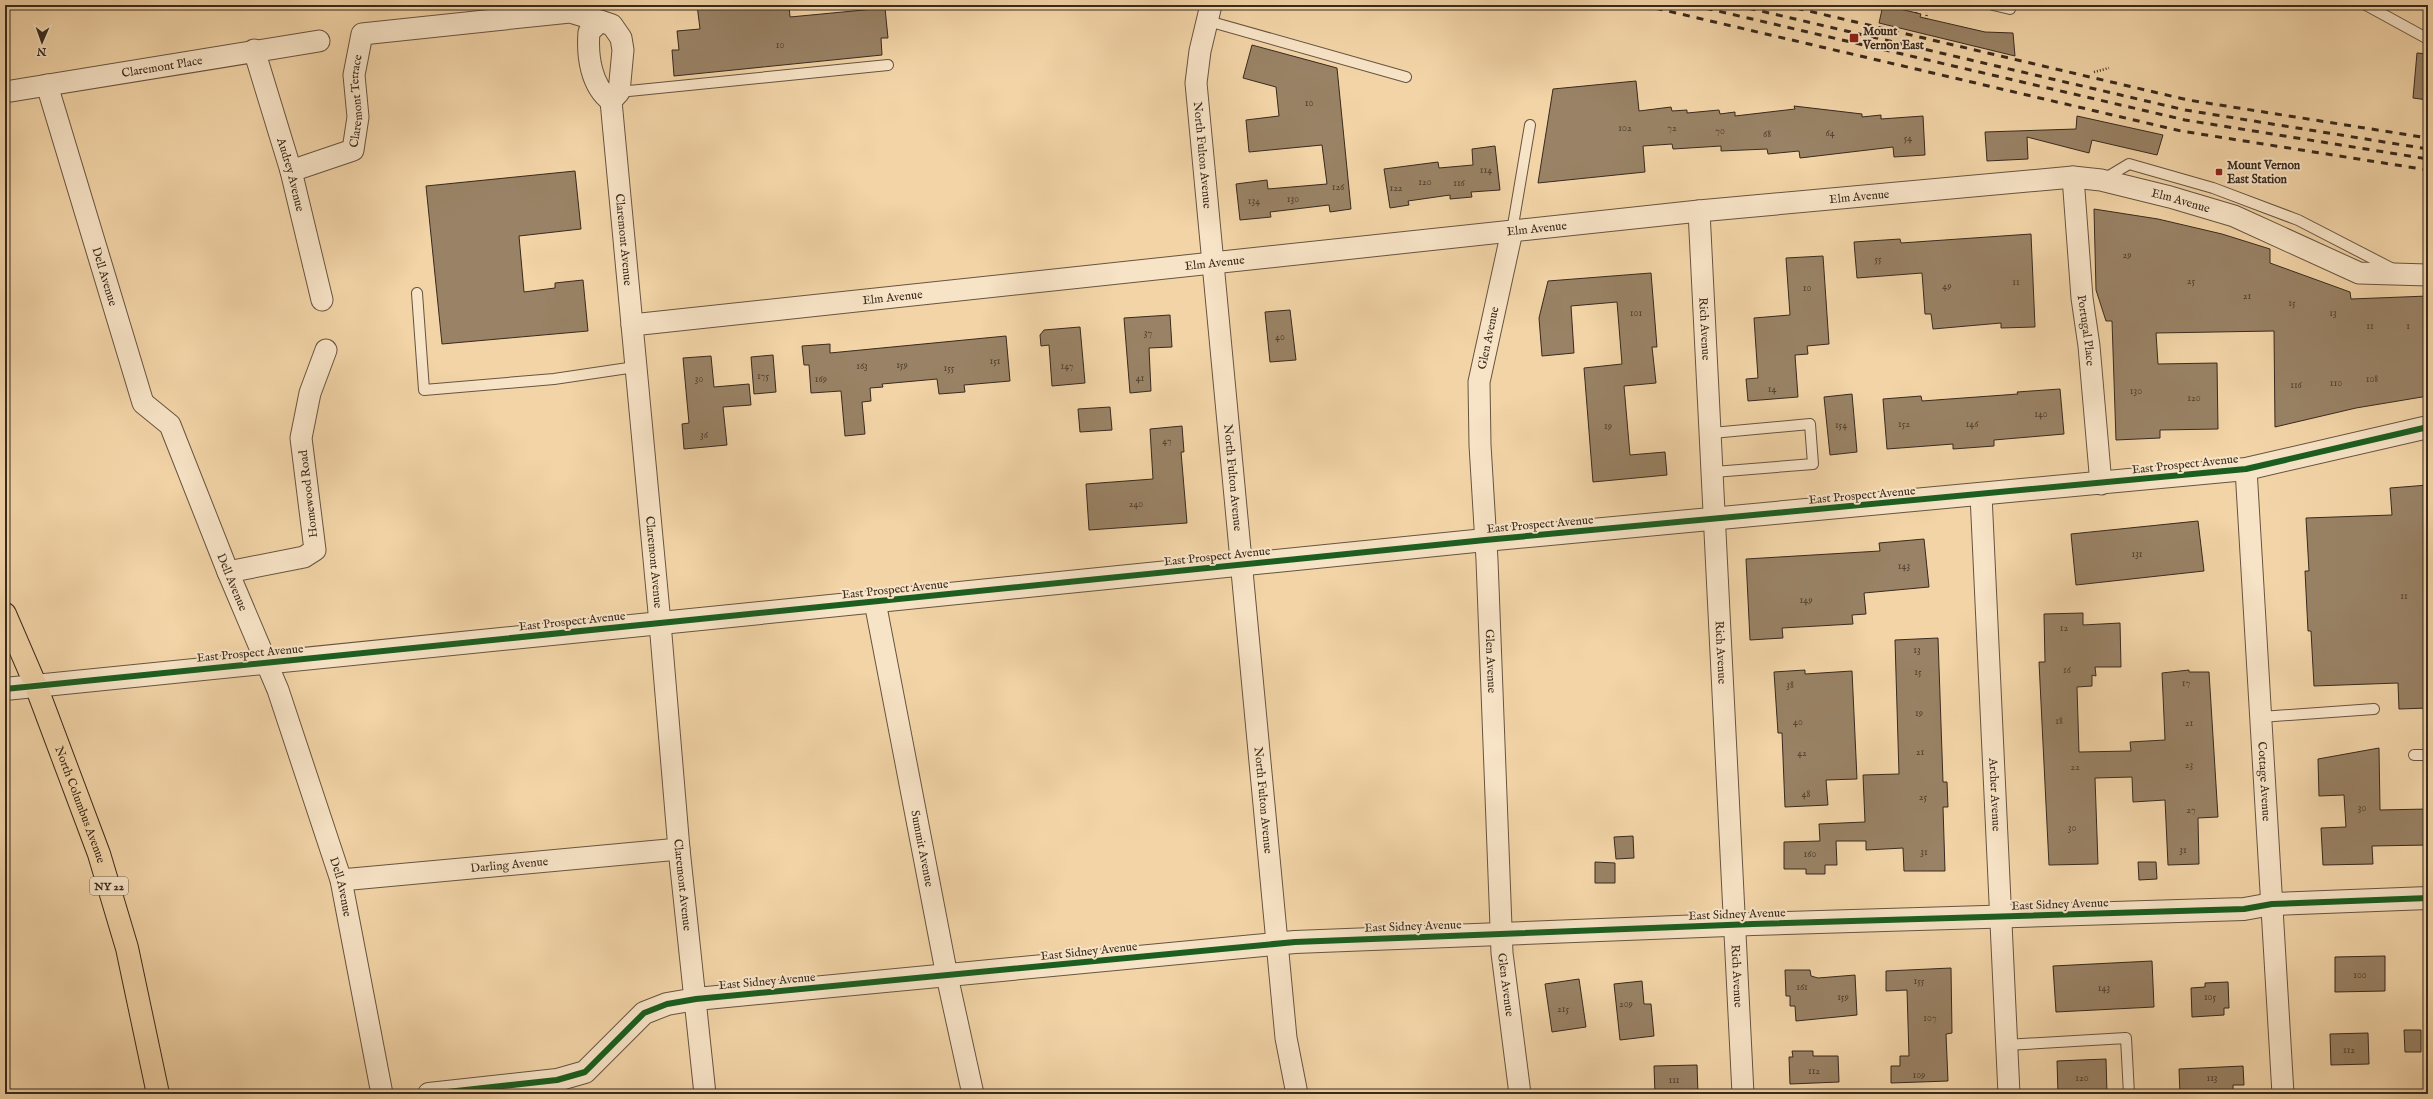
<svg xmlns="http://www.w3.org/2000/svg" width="2433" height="1099" viewBox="0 0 2433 1099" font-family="'IM FELL English',serif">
  <rect width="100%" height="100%" fill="#f2d4a7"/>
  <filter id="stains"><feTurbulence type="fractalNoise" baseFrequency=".005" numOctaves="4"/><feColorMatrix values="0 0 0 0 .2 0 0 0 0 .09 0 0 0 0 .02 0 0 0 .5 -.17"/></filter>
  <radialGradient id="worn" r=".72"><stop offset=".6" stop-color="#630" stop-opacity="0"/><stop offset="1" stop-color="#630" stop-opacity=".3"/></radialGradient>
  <path fill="#998265" stroke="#392a1d" d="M 697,5 L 789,5 L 790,17 L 885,8 L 888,38 L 881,38 L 882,55 L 674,76 L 672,50 L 679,50 L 677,31 L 700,29 Z
    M 1883,5 L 1921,14 L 1920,17 L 1985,32 L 2013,33 L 2015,56 L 1879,23 Z
    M 1252,45 L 1337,68 L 1351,209 L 1330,212 L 1329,205 L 1270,212 L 1271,217 L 1240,220 L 1236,184 L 1267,180 L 1268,189 L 1327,184 L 1322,145 L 1249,152 L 1246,120 L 1279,116 L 1276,87 L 1243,78 Z
    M 2417,53 L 2428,54 L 2428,100 L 2413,98 Z
    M 1636,81 L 1639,111 L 1671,107 L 1672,111 L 1687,110 L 1687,113 L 1719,110 L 1720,114 L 1735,112 L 1735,116 L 1795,109 L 1794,106 L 1862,114 L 1862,117 L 1881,115 L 1881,119 L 1923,116 L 1925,155 L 1894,157 L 1893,147 L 1800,158 L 1799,151 L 1768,154 L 1767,149 L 1721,151 L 1721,146 L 1673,149 L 1672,144 L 1643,146 L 1645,172 L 1538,183 L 1553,89 Z
    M 2077,116 L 2163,135 L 2157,155 L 2092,140 L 2089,153 L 2027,137 L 2028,159 L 1987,161 L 1985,132 L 2076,129 Z
    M 1495,146 L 1500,190 L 1471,192 L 1472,197 L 1450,199 L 1450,195 L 1408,201 L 1409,205 L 1390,208 L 1384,169 L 1438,162 L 1439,168 L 1473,165 L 1472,149 Z
    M 575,171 L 581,229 L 519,236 L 524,292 L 555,288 L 555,283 L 583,280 L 588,331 L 442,344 L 426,186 Z
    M 2094,209 L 2158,219 L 2222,234 L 2270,249 L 2270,263 L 2350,292 L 2351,299 L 2428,296 L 2428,396 L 2356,408 L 2275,427 L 2274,331 L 2156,333 L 2158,364 L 2217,363 L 2218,429 L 2160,430 L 2160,438 L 2116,440 L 2112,321 L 2106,321 L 2096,290 Z
    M 2031,234 L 2035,327 L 2001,328 L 2001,323 L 1933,329 L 1931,314 L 1925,314 L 1922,273 L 1857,278 L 1854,242 L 1900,239 L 1901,243 Z
    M 1823,256 L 1829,344 L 1807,346 L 1808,354 L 1795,355 L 1798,397 L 1748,401 L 1746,379 L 1758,378 L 1754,318 L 1790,315 L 1786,258 Z
    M 1651,273 L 1657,347 L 1652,347 L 1656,383 L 1624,386 L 1630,455 L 1665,452 L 1667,475 L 1593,482 L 1584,368 L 1622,364 L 1617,302 L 1571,306 L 1574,353 L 1542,356 L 1539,318 L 1548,281 Z
    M 1290,310 L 1296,360 L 1270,362 L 1265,312 Z
    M 1170,315 L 1172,347 L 1149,348 L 1151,391 L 1130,393 L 1124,318 Z
    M 1080,327 L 1085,383 L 1052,386 L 1049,345 L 1041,346 L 1040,335 L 1044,330 Z
    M 1006,336 L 1010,381 L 964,385 L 965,392 L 939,394 L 937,379 L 882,384 L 883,387 L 870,388 L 871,401 L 862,402 L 865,434 L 845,436 L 841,391 L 811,393 L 809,365 L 804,365 L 802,346 L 830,344 L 830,353 Z
    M 773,355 L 776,392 L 754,394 L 751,357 Z
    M 711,356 L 714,387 L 749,384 L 751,405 L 723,407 L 727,445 L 684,449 L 682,424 L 689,423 L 683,358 Z
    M 2060,389 L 2064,434 L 1994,440 L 1994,446 L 1953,449 L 1953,444 L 1887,449 L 1883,399 L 1921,396 L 1922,401 L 2018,394 L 2017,392 Z
    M 1852,394 L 1857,452 L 1830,455 L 1824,397 Z
    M 1110,407 L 1112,430 L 1080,432 L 1078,409 Z
    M 1182,426 L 1184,452 L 1181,452 L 1187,523 L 1089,530 L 1086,484 L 1153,479 L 1150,429 Z
    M 2428,485 L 2428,708 L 2399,709 L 2398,683 L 2314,686 L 2311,631 L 2308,631 L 2305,571 L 2309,571 L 2306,518 L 2392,515 L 2390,488 Z
    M 2198,521 L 2204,571 L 2076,585 L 2071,534 Z
    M 1924,539 L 1929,587 L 1864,593 L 1866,614 L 1852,615 L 1853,624 L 1782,628 L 1783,638 L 1750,640 L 1746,559 L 1880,551 L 1879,543 Z
    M 2083,613 L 2083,625 L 2120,623 L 2121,667 L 2095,667 L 2096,676 L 2092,675 L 2092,686 L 2077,687 L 2079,752 L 2131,751 L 2130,742 L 2165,740 L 2162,673 L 2189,670 L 2189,672 L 2209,672 L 2218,817 L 2198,818 L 2199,864 L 2168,865 L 2165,800 L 2133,802 L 2132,777 L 2095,778 L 2098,864 L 2049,865 L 2039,662 L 2045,662 L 2044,614 Z
    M 1938,638 L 1943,782 L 1947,782 L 1948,807 L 1943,807 L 1945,871 L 1904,871 L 1903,848 L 1866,850 L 1866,841 L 1836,841 L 1837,865 L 1825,865 L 1825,874 L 1806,874 L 1806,869 L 1784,869 L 1784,842 L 1820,841 L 1819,824 L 1865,822 L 1863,775 L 1899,774 L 1895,640 Z
    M 1805,670 L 1805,674 L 1852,671 L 1857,779 L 1826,780 L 1828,805 L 1785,807 L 1782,733 L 1778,733 L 1774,672 Z
    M 2379,748 L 2380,810 L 2428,809 L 2428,845 L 2372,846 L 2373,864 L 2323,865 L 2321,828 L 2346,827 L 2344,795 L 2319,796 L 2318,759 Z
    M 1633,836 L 1634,858 L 1616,859 L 1614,837 Z
    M 1595,862 L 1615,863 L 1615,883 L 1595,883 Z
    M 2138,862 L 2156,862 L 2157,879 L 2139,880 Z
    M 2385,956 L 2385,991 L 2335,992 L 2335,957 Z
    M 2152,961 L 2154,1007 L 2056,1012 L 2053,966 Z
    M 1951,968 L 1952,1033 L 1946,1034 L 1948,1081 L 1891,1083 L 1891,1066 L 1900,1066 L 1900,1056 L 1909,1056 L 1907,990 L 1886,991 L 1886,971 Z
    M 1785,970 L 1810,970 L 1811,976 L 1818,978 L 1855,975 L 1857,1015 L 1796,1021 L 1795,1006 L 1790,1006 L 1790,996 L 1786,996 Z
    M 1579,979 L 1586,1027 L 1552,1032 L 1545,984 Z
    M 1642,981 L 1644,1004 L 1651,1004 L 1654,1036 L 1620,1040 L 1614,984 Z
    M 2228,982 L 2229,1008 L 2224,1008 L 2224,1015 L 2192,1017 L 2191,988 L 2205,987 L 2205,983 Z
    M 2404,1030 L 2421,1030 L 2421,1052 L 2405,1052 Z
    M 2368,1033 L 2369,1064 L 2331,1065 L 2330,1034 Z
    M 1792,1051 L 1813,1051 L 1813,1056 L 1838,1056 L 1839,1082 L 1790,1084 L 1789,1057 L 1793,1057 Z
    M 2106,1059 L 2107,1094 L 2058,1094 L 2057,1061 Z
    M 1697,1065 L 1698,1094 L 1655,1094 L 1654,1066 Z
    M 2243,1066 L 2244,1085 L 2233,1085 L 2233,1094 L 2180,1094 L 2179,1069 Z"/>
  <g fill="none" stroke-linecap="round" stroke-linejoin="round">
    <defs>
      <path id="service" d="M 1993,5 L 2010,9 L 2011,5
        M 2366,5 L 2428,39
        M 1208,21 L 1406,77
        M 619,92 L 888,65
        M 2104,179 L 2129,164 L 2213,188 L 2298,220 L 2393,269
        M 1512,231 L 1530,125
        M 417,293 L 424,390 L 554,379 L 635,367
        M 1712,433 L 1810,424 L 1813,464 L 1714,472
        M 2261,717 L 2374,709
        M 2414,755 L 2428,755
        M 2006,1045 L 2126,1038 L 2129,1094"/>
      <g id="minor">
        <path id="s1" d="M 1211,5 L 1200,51 L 1196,83 L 1286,1038 L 1297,1094"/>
        <path id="s2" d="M 254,50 L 291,171 L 322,300"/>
        <path id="s3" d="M 47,85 L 143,403 L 170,425 L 228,572 L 278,690 L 341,880 L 382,1094"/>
        <path id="s4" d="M 5,92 L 319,41"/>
        <path id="s5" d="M 611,101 C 591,86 587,56 589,32 L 600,21 L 612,25 L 621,38 L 623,50 L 619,92 L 611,101 L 660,623 L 679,849 L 705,1094"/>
        <path id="s6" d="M 291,171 L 353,150 L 358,117 L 354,75 L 362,34 L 570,12 L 600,21"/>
        <path id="s7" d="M 2073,177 L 2082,298 L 2089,346 L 2101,484"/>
        <path id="s8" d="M 1699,211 L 1743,1094"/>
        <path id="s9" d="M 1512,231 L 1479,382 L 1480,445 L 1487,560 L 1502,953 L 1520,1094"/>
        <path id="s10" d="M 632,325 L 1699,211 L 2073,177 L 2101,180 L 2170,197 L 2234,216 L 2359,273 L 2428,275"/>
        <path id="s11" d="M 2246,469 L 2283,1094"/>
        <path id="s12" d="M 1981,495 L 2009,1094"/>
        <path d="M 228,572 L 304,557 L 315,550 L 301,438 L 310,393 L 326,350"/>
        <path id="s13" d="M 875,602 L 947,976 L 973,1094"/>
        <path id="s14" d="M 341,880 L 679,849"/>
      </g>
      <path id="tertiary" d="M 5,689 L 1485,540 L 2246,469 L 2428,427
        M 429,1094 L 557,1080 L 585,1072 L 644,1013 L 667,1004 L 696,999 L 1295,942 L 1753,924 L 2244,909 L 2272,904 L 2428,898"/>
      <g id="primary">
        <path id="s15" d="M 5,614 L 36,686 L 99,854 L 127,948 L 158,1094"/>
      </g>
    </defs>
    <use href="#service" stroke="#675440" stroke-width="12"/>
    <use href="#minor" stroke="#675440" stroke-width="23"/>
    <use href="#tertiary" stroke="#675440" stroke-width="24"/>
    <use href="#primary" stroke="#392a1d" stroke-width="24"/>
    <path stroke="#392a1d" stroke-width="2.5" stroke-dasharray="1 2" stroke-linecap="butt" d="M 1916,13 L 1916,11
      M 1926,19 L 1927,13
      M 2094,72 L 2109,68"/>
    <use href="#service" stroke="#f7e3c6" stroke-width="10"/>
    <use href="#minor" stroke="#f7e3c6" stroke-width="21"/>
    <use href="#tertiary" stroke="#f7e3c6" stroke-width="22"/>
    <use href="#primary" stroke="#f2d4a7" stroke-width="22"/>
    <path stroke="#392a1d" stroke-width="3" stroke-dasharray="7 7" stroke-linecap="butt" d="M 1642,5 L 2181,131 L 2428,170
      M 1692,5 L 2185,120 L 2428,159
      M 1735,5 L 2185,110 L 2428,149
      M 1783,5 L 2188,100 L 2428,138"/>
    <defs>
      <path id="cycleway" d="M 5,689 L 1485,540 L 2246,469 L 2428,427
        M 429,1094 L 557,1080 L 585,1072 L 644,1013 L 667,1004 L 696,999 L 1295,942 L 1753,924 L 2244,909 L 2272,904 L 2428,898"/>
    </defs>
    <use href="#cycleway" stroke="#f7e3c6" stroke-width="8"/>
    <use href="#cycleway" stroke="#1b5e20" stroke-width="6"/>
  </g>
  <g fill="#8f2418" stroke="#f7e3c6" stroke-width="1.5">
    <rect x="1849" y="33" width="10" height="10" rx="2"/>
    <rect x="2215" y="168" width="8" height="8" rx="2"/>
  </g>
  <g text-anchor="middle" stroke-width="4" stroke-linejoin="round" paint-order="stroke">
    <g font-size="10" fill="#51402f">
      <text x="780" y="48">10</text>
      <text x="1309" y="106">10</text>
      <text x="1625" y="131">102</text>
      <text x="1672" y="131">72</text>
      <text x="1720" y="134">70</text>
      <text x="1830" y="136">64</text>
      <text x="1767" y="137">68</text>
      <text x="1908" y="141">54</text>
      <text x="1486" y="173">114</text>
      <text x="1425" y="185">120</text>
      <text x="1459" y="186">116</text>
      <text x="1338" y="190">126</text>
      <text x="1396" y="191">122</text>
      <text x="1293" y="202">130</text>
      <text x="1254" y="204">134</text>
      <text x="2127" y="258">29</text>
      <text x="1878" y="262">55</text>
      <text x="2191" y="284">25</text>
      <text x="2016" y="285">11</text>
      <text x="1947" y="289">49</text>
      <text x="1807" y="291">10</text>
      <text x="2247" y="299">21</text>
      <text x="2292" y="306">15</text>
      <text x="1636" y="316">101</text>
      <text x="2333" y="316">13</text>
      <text x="2370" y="329">11</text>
      <text x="2408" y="329">1</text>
      <text x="1148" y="336">37</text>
      <text x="1280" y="340">40</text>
      <text x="995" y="364">151</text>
      <text x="902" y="368">159</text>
      <text x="862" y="369">163</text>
      <text x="1067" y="369">147</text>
      <text x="949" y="371">155</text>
      <text x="763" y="379">175</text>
      <text x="1140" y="381">41</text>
      <text x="699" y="382">30</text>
      <text x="821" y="382">169</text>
      <text x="2372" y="382">108</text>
      <text x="2336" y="386">110</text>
      <text x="2296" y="388">116</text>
      <text x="1772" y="392">14</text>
      <text x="2136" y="394">130</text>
      <text x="2194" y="401">120</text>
      <text x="2041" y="417">140</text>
      <text x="1904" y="427">152</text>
      <text x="1972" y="427">146</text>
      <text x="1841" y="428">154</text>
      <text x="1608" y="429">19</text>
      <text x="704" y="438">36</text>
      <text x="1167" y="444">47</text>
      <text x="1136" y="507">240</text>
      <text x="2137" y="557">131</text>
      <text x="1904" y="569">143</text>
      <text x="2404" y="599">11</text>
      <text x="1806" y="603">149</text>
      <text x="2064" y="631">12</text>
      <text x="1917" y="653">13</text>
      <text x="2067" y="673">16</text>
      <text x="1918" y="675">15</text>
      <text x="2186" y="686">17</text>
      <text x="1790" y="688">38</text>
      <text x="1919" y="716">19</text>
      <text x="2059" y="724">18</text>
      <text x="1798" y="725">40</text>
      <text x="2189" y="726">21</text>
      <text x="1920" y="755">21</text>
      <text x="1802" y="756">42</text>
      <text x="2189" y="768">23</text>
      <text x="2075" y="770">22</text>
      <text x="1806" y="797">48</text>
      <text x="1923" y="800">25</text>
      <text x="2362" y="811">30</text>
      <text x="2191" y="813">27</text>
      <text x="2072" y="831">30</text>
      <text x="2183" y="853">31</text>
      <text x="1924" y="855">31</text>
      <text x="1810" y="857">160</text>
      <text x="2360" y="978">100</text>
      <text x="1919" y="984">155</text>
      <text x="1802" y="990">161</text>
      <text x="2104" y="991">143</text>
      <text x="1843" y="1000">159</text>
      <text x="2210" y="1000">105</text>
      <text x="1626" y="1007">209</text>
      <text x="1563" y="1012">215</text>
      <text x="1930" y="1021">107</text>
      <text x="2349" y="1053">112</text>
      <text x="1814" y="1074">112</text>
      <text x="1919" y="1078">109</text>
      <text x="2082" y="1081">120</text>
      <text x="2212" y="1081">113</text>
      <text x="1674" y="1083">111</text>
    </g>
    <rect fill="#f7e3c6" stroke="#726250" stroke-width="1" x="90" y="877" width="38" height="18" rx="3"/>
    <g font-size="11" font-weight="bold" fill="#392a1d">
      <text x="109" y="890">NY 22</text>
    </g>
    <g font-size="12" font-weight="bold" fill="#392a1d" stroke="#f7e3c6" text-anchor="start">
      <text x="1863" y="35">Mount<tspan x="1863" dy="14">Vernon East</tspan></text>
      <text x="2227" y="169">Mount Vernon<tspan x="2227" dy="14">East Station</tspan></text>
    </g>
    <g font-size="12" fill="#392a1d" stroke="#f7e3c6">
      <text dy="4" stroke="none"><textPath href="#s4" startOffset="159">Claremont Place</textPath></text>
      <text dy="4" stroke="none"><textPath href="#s6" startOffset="115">Claremont Terrace</textPath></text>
      <text dy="4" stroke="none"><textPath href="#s1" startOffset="152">North Fulton Avenue</textPath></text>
      <text dy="4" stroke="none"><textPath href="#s2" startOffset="130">Audrey Avenue</textPath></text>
      <text dy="4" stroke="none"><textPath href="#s10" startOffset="1234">Elm Avenue</textPath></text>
      <text dy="4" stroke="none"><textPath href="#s10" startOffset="1559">Elm Avenue</textPath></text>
      <text dy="4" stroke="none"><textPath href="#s10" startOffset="910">Elm Avenue</textPath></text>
      <text dy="4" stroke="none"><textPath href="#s5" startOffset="325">Claremont Avenue</textPath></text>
      <text dy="4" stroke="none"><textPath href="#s10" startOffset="586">Elm Avenue</textPath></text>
      <text dy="4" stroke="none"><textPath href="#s3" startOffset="200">Dell Avenue</textPath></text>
      <text dy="4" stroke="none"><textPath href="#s10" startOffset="262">Elm Avenue</textPath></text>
      <text dy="4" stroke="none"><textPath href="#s8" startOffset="118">Rich Avenue</textPath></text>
      <text dy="4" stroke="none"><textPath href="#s7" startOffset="154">Portugal Place</textPath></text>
      <text transform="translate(1488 338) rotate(-78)" y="4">Glen Avenue</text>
      <text transform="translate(2185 464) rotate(-6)" y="4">East Prospect Avenue</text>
      <text dy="4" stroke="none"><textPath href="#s1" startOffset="476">North Fulton Avenue</textPath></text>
      <text transform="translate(308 494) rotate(-97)" y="4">Homewood Road</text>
      <text transform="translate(1862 495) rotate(-5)" y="4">East Prospect Avenue</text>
      <text transform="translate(1540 524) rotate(-5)" y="4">East Prospect Avenue</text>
      <text transform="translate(1217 556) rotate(-6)" y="4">East Prospect Avenue</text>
      <text dy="4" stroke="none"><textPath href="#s5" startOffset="649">Claremont Avenue</textPath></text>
      <text dy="4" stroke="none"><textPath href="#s3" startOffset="536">Dell Avenue</textPath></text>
      <text transform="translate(895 589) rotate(-6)" y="4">East Prospect Avenue</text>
      <text transform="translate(572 621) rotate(-6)" y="4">East Prospect Avenue</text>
      <text transform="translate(250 653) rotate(-5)" y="4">East Prospect Avenue</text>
      <text dy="4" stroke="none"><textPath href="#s8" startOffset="442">Rich Avenue</textPath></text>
      <text dy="4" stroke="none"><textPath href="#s9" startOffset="434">Glen Avenue</textPath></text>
      <text dy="4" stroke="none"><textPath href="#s11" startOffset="313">Cottage Avenue</textPath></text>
      <text dy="4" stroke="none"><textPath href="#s12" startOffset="300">Archer Avenue</textPath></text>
      <text dy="4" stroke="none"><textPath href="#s1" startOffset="800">North Fulton Avenue</textPath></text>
      <text dy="4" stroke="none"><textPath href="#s15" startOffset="205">North Columbus Avenue</textPath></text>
      <text dy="4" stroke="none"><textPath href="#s13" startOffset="251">Summit Avenue</textPath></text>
      <text dy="4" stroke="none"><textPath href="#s14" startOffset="169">Darling Avenue</textPath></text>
      <text dy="4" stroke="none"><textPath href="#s5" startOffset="973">Claremont Avenue</textPath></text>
      <text dy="4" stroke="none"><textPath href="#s3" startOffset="860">Dell Avenue</textPath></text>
      <text transform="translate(2060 904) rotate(-2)" y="4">East Sidney Avenue</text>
      <text transform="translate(1737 914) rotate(-2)" y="4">East Sidney Avenue</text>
      <text transform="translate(1413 926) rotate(-2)" y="4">East Sidney Avenue</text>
      <text transform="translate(1089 951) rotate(-6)" y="4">East Sidney Avenue</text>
      <text dy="4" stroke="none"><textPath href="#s8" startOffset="766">Rich Avenue</textPath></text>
      <text transform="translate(767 981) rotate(-5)" y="4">East Sidney Avenue</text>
      <text dy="4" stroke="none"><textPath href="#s9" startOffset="758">Glen Avenue</textPath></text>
    </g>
  </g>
  <rect width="2433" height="1099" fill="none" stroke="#f2d4a7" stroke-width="20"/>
  <rect x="6" y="6" width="2421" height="1087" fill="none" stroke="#392a1d" stroke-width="2"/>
  <rect x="10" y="10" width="2413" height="1079" fill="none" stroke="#392a1d"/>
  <g transform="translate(42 42) rotate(182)" stroke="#f7e3c6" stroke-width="3" paint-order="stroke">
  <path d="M0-3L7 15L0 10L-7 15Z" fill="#392a1d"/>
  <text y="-6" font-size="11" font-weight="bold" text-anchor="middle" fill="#392a1d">N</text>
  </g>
  <rect width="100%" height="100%" filter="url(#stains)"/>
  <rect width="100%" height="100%" fill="url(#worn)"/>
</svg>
